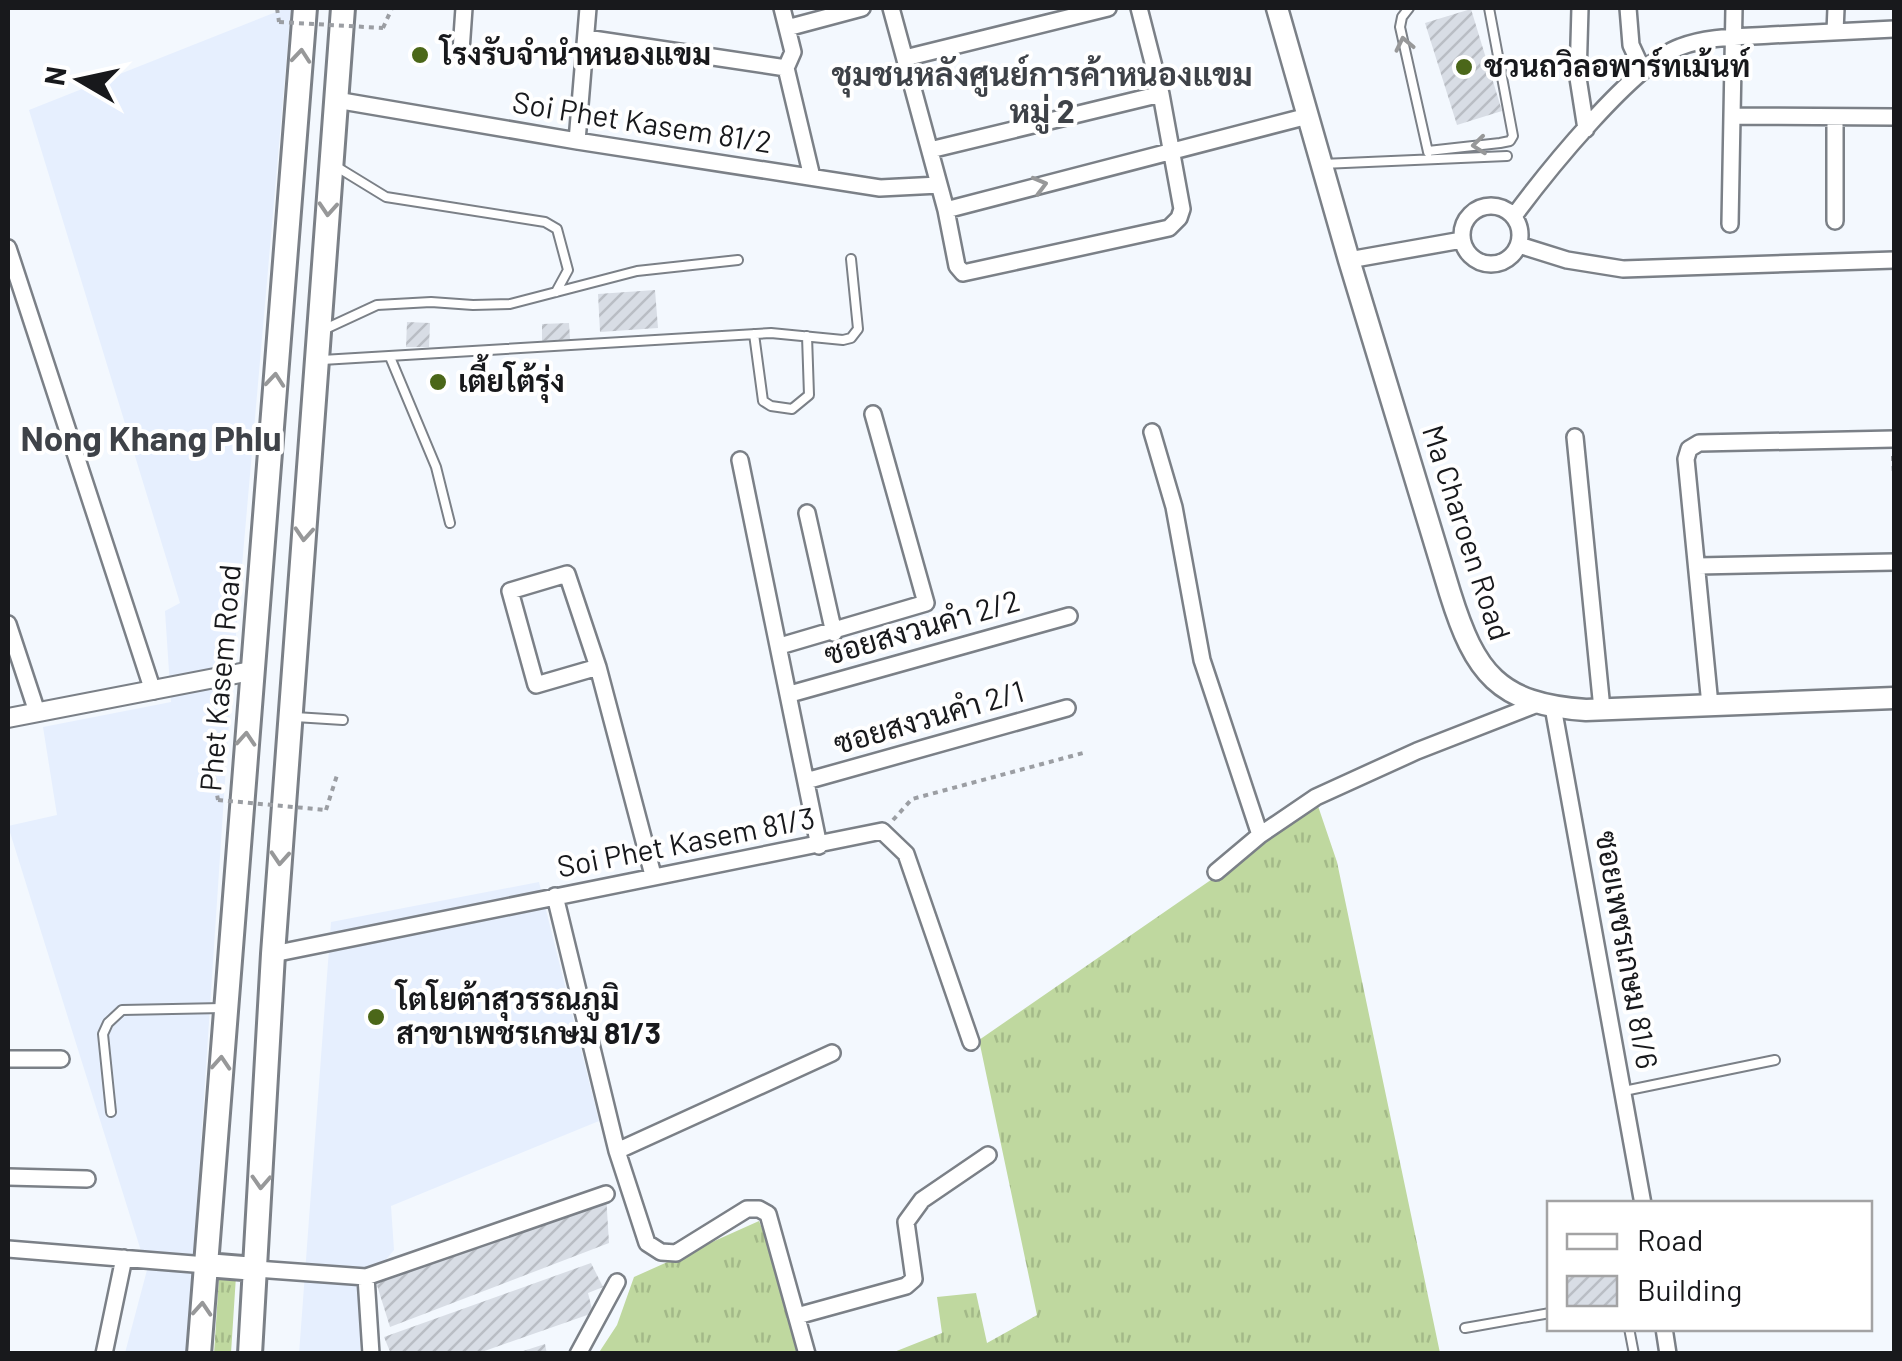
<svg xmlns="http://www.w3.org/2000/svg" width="1902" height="1361" viewBox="0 0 1902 1361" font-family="Barlow,Sarabun,sans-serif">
  <defs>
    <pattern id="grass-tufts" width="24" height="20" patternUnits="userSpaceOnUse" patternTransform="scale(2.5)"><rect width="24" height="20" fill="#bfd89f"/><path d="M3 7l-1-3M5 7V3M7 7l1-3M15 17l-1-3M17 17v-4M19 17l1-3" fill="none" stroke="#a3b988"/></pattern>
    <pattern id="building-hatch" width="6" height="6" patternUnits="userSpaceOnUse" patternTransform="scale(2.5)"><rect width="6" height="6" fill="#d8dde5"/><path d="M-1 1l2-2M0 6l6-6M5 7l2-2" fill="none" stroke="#b9bdc4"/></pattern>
  </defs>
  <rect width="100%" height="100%" fill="#f3f8fe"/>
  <path fill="#e6effe" d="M 286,8 L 291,8 L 231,691 L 187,1353 L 125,1353 L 147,1270 L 8,826 L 57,815 L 43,727 L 171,702 L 165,611 L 180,603 L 29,110 Z
    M 539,882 L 599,1121 L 391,1206 L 394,1250 L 360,1290 L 360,1353 L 299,1354 L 331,922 Z"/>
  <path fill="url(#grass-tufts)" d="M 1318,806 L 1337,862 L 1440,1353 L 889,1354 L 942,1333 L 937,1297 L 976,1293 L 987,1343 L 1037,1315 L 979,1040 Z
    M 759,1221 L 811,1353 L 598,1354 L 617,1325 L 634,1277 Z
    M 236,1276 L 231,1353 L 214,1354 L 219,1277 Z"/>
  <path fill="url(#building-hatch)" d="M 1471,9 L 1502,111 L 1457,125 L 1425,23 Z
    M 655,290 L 658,328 L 600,332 L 598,294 Z
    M 407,322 L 430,323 L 429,347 L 406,347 Z
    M 569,323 L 570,339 L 542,341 L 542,324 Z
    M 606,1194 L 609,1243 L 390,1327 L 376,1282 Z
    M 591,1263 L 603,1287 L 588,1293 L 593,1313 L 476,1354 L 391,1354 L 384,1337 Z
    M 545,1344 L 547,1354 L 517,1354 L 517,1353 Z"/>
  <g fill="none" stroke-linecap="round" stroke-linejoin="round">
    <defs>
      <path id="service" d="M 1409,8 L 1402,17 L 1400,27 L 1428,152
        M 1428,151 L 1500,143 L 1510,141 L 1513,136 L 1489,8
        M 1322,164 L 1507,156
        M 337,167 L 386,197 L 545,222 L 557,229 L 568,270 L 556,292
        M 323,330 L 377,305 L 431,302 L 473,305 L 510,304 L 637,271 L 738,260
        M 754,334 L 763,401 L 771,406 L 792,409 L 809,395 L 807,336
        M 390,357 L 436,467 L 450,523
        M 322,360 L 771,333 L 843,340 L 851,338 L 858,329 L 851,259
        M 295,717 L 343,720
        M 1624,1091 L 1775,1060
        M 111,1112 L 103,1034 L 108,1023 L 122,1010 L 223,1008
        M 1465,1328 L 1550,1313
        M 1629,1328 L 1634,1354"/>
      <path id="minor" d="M 782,8 L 793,52 L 786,68 L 812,177
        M 891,8 L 946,210 L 957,266 L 963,273 L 1169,228 L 1179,218 L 1182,209 L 1161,94 L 1139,8
        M 1580,8 L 1578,78 L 1586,129
        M 1628,8 L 1631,45 L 1643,71
        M 787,28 L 862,8
        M 1835,32 L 1836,8
        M 586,38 L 786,68
        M 461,51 L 464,8
        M 905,58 L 1108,8
        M 336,100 L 577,141 L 880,188 L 939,185
        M 1733,116 L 1894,117
        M 1835,117 L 1835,221
        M 577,141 L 588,8
        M 930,150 L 1161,94
        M1462 235a29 29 0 1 1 58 0a29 29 0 1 1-58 0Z
        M 946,210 L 1308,116
        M 1514,216 C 1545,174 1633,64 1680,47 C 1708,36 1742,37 1771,35 C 1812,33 1853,31 1894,29
        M 1730,224 L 1734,8
        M 1519,245 L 1567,260 L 1623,269 L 1894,260
        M 8,248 L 153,691
        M 1349,260 L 1462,240
        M 1152,432 L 1174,507 L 1202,660 L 1260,835 L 1316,797 L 1417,751 L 1540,703
        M 1575,437 L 1602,709
        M 740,460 L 819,846
        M 807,513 L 834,633
        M 1698,566 L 1894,562
        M 8,624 L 37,712
        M 780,646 L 926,603 L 873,414
        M 598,667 L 536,685 L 510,591 L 567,574 L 598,667 L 653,875
        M 790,694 L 1069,616
        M 1710,705 L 1686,459 L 1689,449 L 1699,443 L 1894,439
        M 1553,707 L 1643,1204
        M 806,781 L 1067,708
        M 1216,872 L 1260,835
        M 555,896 L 617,1151 L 647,1243 L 661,1252 L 676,1253 L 747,1209 L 759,1209 L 768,1214 L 807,1354
        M 273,954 L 882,831 L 906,854 L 971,1042
        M 8,1059 L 61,1059
        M 617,1151 L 832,1053
        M 8,1177 L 87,1179
        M 8,1249 L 206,1265
        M 256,1269 L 366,1277 L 606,1194
        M 366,1277 L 371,1354
        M 797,1316 L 906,1286 L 914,1279 L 906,1222 L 922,1200 L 988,1155
        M 1664,1328 L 1668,1354
        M 104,1354 L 124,1258
        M 578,1354 L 617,1282"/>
      <path id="tertiary" d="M 8,718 L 251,671"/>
      <path id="secondary" d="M 1277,8 L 1349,260 L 1450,593 C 1475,673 1498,704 1586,710 L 1894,698"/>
      <path id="primary" d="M 206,1265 L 256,1269
        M 199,1354 L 305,8
        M 250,1354 L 273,954 L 343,8"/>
    </defs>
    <use href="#service" stroke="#7b8087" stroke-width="12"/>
    <use href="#minor" stroke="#7b8087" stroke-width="20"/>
    <use href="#tertiary" stroke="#7b8087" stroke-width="22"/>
    <use href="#secondary" stroke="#7b8087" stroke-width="25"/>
    <use href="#primary" stroke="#7b8087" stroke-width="28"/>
    <path stroke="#9b9ea3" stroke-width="4" stroke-dasharray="5 5" stroke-linecap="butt" d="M 277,8 L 279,22
      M 383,28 L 392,8
      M 1893,456 L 1894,476
      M 212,766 L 218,800
      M 326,810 L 338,772
      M 893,820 L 912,799 L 1083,753"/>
    <use href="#service" stroke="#fff" stroke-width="8"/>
    <use href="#minor" stroke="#fff" stroke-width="15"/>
    <use href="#tertiary" stroke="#fff" stroke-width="18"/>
    <use href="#secondary" stroke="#fff" stroke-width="20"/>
    <use href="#primary" stroke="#fff" stroke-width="22"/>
    <path stroke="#9b9ea3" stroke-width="4" stroke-dasharray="5 5" stroke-linecap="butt" d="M 279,22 L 383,28
      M 218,800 L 326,810"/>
  </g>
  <defs><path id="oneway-chevron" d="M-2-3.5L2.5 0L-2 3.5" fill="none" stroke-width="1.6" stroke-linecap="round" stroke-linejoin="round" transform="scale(2.5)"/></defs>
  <g stroke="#979899">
    <use href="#oneway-chevron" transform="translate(1404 44) rotate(-102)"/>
    <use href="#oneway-chevron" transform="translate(301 56) rotate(-85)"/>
    <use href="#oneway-chevron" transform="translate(1479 145) rotate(174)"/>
    <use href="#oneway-chevron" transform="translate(1040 185) rotate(-15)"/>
    <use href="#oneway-chevron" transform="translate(328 209) rotate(94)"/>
    <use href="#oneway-chevron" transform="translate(275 380) rotate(-85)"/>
    <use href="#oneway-chevron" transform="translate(304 534) rotate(94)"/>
    <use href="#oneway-chevron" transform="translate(246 739) rotate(-86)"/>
    <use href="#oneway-chevron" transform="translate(280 858) rotate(94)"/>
    <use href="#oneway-chevron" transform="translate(221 1063) rotate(-86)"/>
    <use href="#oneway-chevron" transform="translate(261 1182) rotate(93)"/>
    <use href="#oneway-chevron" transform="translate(202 1309) rotate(-86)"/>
  </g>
  <g fill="#4b6719" stroke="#fff" stroke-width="4">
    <circle cx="420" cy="55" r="10"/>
    <circle cx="1464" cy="67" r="10"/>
    <circle cx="438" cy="382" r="10"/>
    <circle cx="376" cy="1017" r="10"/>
  </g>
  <g text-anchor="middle" stroke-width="8" stroke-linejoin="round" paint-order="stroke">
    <g font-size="30" font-weight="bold" fill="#18191c" stroke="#fff" text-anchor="start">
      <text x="440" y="65">โรงรับจำนำหนองแขม</text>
      <text x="1484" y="77">ชวนถวิลอพาร์ทเม้นท์</text>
      <text x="458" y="392">เตี้ยโต้รุ่ง</text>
      <text x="396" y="1010">โตโยต้าสุวรรณภูมิ<tspan x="396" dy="34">สาขาเพชรเกษม 81/3</tspan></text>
    </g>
    <g font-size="30" fill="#18191c" stroke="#fff">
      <text transform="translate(642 123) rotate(9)" y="10">Soi Phet Kasem 81/2</text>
      <text transform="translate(1466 533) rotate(72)" y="10">Ma Charoen Road</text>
      <text transform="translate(922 628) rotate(-16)" y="10">ซอยสงวนคำ 2/2</text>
      <text transform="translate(221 678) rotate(-85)" y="10">Phet Kasem Road</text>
      <text transform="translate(929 718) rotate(-16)" y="10">ซอยสงวนคำ 2/1</text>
      <text transform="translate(686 843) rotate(-11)" y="10">Soi Phet Kasem 81/3</text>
      <text transform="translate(1626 950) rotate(80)" y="10">ซอยเพชรเกษม 81/6</text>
    </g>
    <g font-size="32" font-weight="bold" fill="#3e4248" stroke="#fff">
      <text x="1042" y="86">ชุมชนหลังศูนย์การค้าหนองแขม<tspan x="1042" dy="37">หมู่ 2</tspan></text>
    </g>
    <g font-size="35" font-weight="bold" fill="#3e4248" stroke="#fff">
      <text x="151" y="451">Nong Khang Phlu</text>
    </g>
  </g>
  <rect width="1902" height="1361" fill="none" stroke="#18191c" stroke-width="20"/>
  <rect x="1547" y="1201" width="325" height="130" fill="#ffffff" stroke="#a3a3a4" stroke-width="2.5"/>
  <rect x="1567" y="1234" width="50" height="15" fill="#ffffff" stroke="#a3a3a4" stroke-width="2.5"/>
  <text x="1637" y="1251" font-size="30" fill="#18191c">Road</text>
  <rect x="1567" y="1276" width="50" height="30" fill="url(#building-hatch)" stroke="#a3a3a4" stroke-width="2.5"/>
  <text x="1637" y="1301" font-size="30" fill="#18191c">Building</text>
  <g transform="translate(80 80) rotate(279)" stroke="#ffffff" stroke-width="8" paint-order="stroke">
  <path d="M0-8L18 38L0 25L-18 38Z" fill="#18191c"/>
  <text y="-15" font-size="28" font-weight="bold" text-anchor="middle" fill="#18191c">N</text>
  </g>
</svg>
